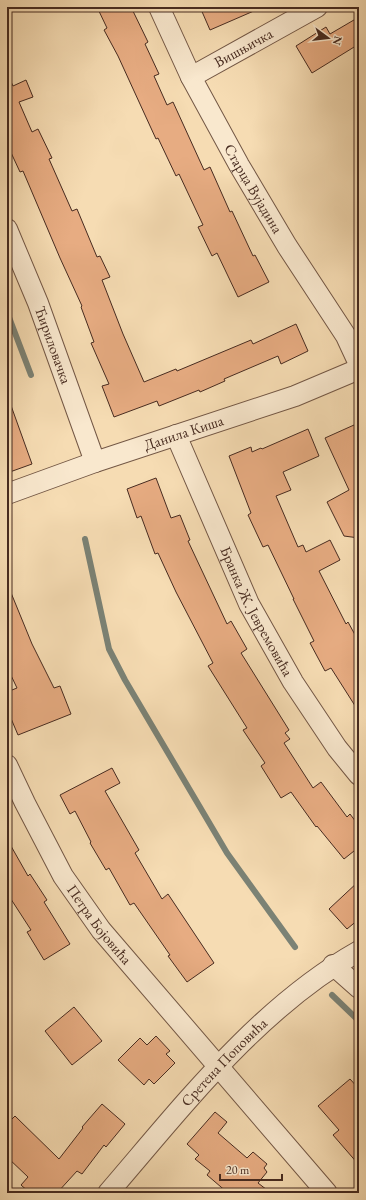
<svg xmlns="http://www.w3.org/2000/svg" width="366" height="1200" viewBox="0 0 366 1200" font-family="'EB Garamond',serif">
  <rect width="100%" height="100%" fill="#f6dcb3"/>
  <filter id="stains"><feTurbulence type="fractalNoise" baseFrequency=".005" numOctaves="4"/><feColorMatrix values="0 0 0 0 .2 0 0 0 0 .09 0 0 0 0 .02 0 0 0 .5 -.17"/></filter>
  <radialGradient id="worn" r=".72"><stop offset=".6" stop-color="#630" stop-opacity="0"/><stop offset="1" stop-color="#630" stop-opacity=".3"/></radialGradient>
  <g fill="none" stroke-linecap="round" stroke-linejoin="round">
    <path stroke="#7b8275" stroke-width="6" d="M 7,312 L 31,375
      M 85,539 L 109,649 L 125,680 L 227,853 L 295,947
      M 332,995 L 359,1021"/>
  </g>
  <path fill="#e7ac82" stroke="#472b20" d="M 97,7 L 131,7 L 148,42 L 145,44 L 159,74 L 154,76 L 167,105 L 173,102 L 204,170 L 210,167 L 230,212 L 232,211 L 253,256 L 255,255 L 269,282 L 238,297 L 217,253 L 212,256 L 198,227 L 203,225 L 179,174 L 176,176 L 158,138 L 156,139 L 118,56 L 104,30 L 107,28 Z
    M 200,7 L 263,7 L 210,30 Z
    M 359,17 L 359,44 L 312,73 L 296,46 L 326,27 L 330,34 Z
    M 7,73 L 13,86 L 26,80 L 33,97 L 19,102 L 32,132 L 38,129 L 52,158 L 49,159 L 72,211 L 77,209 L 97,257 L 100,256 L 110,277 L 102,280 L 123,334 L 144,382 L 176,369 L 177,371 L 251,340 L 253,344 L 296,324 L 308,351 L 281,364 L 278,356 L 224,379 L 225,381 L 200,392 L 199,390 L 159,406 L 157,401 L 114,417 L 102,386 L 109,384 L 91,343 L 94,342 L 81,307 L 82,306 L 60,258 L 23,171 L 20,172 L 7,144 Z
    M 9,400 L 32,464 L 7,473 L 7,401 Z
    M 354,425 L 359,436 L 359,538 L 344,536 L 327,502 L 349,490 L 325,438 Z
    M 308,429 L 319,456 L 283,472 L 291,490 L 276,496 L 298,547 L 303,545 L 306,552 L 330,540 L 340,560 L 319,571 L 346,624 L 348,622 L 359,642 L 359,712 L 331,668 L 325,671 L 310,643 L 314,641 L 293,599 L 294,599 L 268,545 L 263,547 L 248,515 L 251,513 L 229,456 L 251,447 L 252,452 L 261,448 L 262,449 Z
    M 156,478 L 171,518 L 180,515 L 190,540 L 188,541 L 227,624 L 231,621 L 247,649 L 241,653 L 289,730 L 285,733 L 290,739 L 284,743 L 313,788 L 321,782 L 347,817 L 350,814 L 359,826 L 359,847 L 344,859 L 317,826 L 316,827 L 291,792 L 281,798 L 261,766 L 265,763 L 243,730 L 247,728 L 208,666 L 213,663 L 176,592 L 158,553 L 155,554 L 141,516 L 137,518 L 127,489 Z
    M 7,583 L 32,644 L 54,688 L 60,686 L 71,714 L 18,735 L 7,709 L 7,692 L 17,688 L 7,667 Z
    M 112,768 L 120,783 L 105,791 L 139,850 L 135,853 L 162,899 L 168,894 L 214,963 L 187,982 L 168,956 L 170,955 L 134,903 L 130,905 L 109,868 L 106,870 L 90,843 L 91,842 L 75,811 L 70,814 L 60,795 Z
    M 7,839 L 28,876 L 30,874 L 47,900 L 44,902 L 70,944 L 44,960 L 27,932 L 31,930 L 7,893 Z
    M 359,881 L 359,919 L 347,929 L 329,909 Z
    M 74,1007 L 102,1041 L 72,1065 L 45,1031 Z
    M 156,1036 L 170,1051 L 166,1054 L 175,1063 L 154,1084 L 149,1079 L 144,1085 L 118,1060 L 140,1038 L 147,1045 Z
    M 350,1079 L 359,1089 L 359,1165 L 333,1135 L 339,1130 L 318,1106 Z
    M 102,1104 L 125,1124 L 106,1147 L 104,1145 L 82,1174 L 77,1171 L 57,1193 L 30,1193 L 21,1185 L 28,1177 L 7,1157 L 7,1124 L 15,1116 L 59,1159 L 83,1128 L 82,1127 Z
    M 215,1112 L 227,1122 L 218,1133 L 247,1158 L 253,1152 L 267,1164 L 264,1168 L 267,1172 L 258,1183 L 271,1193 L 228,1193 L 207,1175 L 210,1171 L 195,1159 L 199,1155 L 187,1144 Z"/>
  <g fill="none" stroke-linecap="round" stroke-linejoin="round">
    <defs>
      <g id="street">
        <path id="s1" d="M 159,7 L 191,77 L 239,165 L 287,246 L 346,336 L 359,364"/>
        <path id="s2" d="M 191,77 L 317,7"/>
        <path id="s3" d="M 7,229 L 38,303 L 95,462"/>
        <path id="s4" d="M 176,435 L 249,604 L 293,682 L 337,748 L 359,775"/>
        <path id="s5" d="M 7,494 L 95,462 L 295,396 L 359,369"/>
        <path id="s6" d="M 7,765 L 25,803 L 63,876 L 101,930 L 327,1193"/>
        <path d="M 333,965 L 359,988"/>
        <path id="s7" d="M 108,1193 C 183,1106 258,1008 359,951"/>
      </g>
    </defs>
    <use href="#street" stroke="#735745" stroke-width="22"/>
    <use href="#street" stroke="#f9e8ce" stroke-width="20"/>
  </g>
  <g text-anchor="middle" stroke-width="3" stroke-linejoin="round" paint-order="stroke">
    <g font-size="15" fill="#472b20" stroke="#f9e8ce">
      <text dy="5" stroke="none"><textPath href="#s2" startOffset="60">Вишњичка</textPath></text>
      <text dy="5" stroke="none"><textPath href="#s1" startOffset="205">Старца Вујадина</textPath></text>
      <text dy="5" stroke="none"><textPath href="#s3" startOffset="125">Ћириловачка</textPath></text>
      <text dy="5" stroke="none"><textPath href="#s5" startOffset="187">Данила Киша</textPath></text>
      <text dy="5" stroke="none"><textPath href="#s4" startOffset="194">Бранка Ж. Јевремовића</textPath></text>
      <text dy="5" stroke="none"><textPath href="#s6" startOffset="185">Петра Бојовића</textPath></text>
      <text dy="5" stroke="none"><textPath href="#s7" startOffset="175">Сретена Поповића</textPath></text>
    </g>
  </g>
  <rect width="366" height="1200" fill="none" stroke="#f6dcb3" stroke-width="24"/>
  <rect x="8" y="8" width="350" height="1184" fill="none" stroke="#472b20" stroke-width="2"/>
  <rect x="12" y="12" width="342" height="1176" fill="none" stroke="#472b20"/>
  <g transform="translate(328 38) rotate(105)" stroke="#f9e8ce" stroke-width="3" paint-order="stroke">
  <path d="M0-3L7 15L0 10L-7 15Z" fill="#472b20"/>
  <text y="-6" font-size="11" font-weight="bold" text-anchor="middle" fill="#472b20">N</text>
  </g>
  <path d="M220 1174v6h62v-6" fill="none" stroke="#472b20" stroke-width="2"/>
  <text x="226" y="1174" font-size="12" fill="#472b20" stroke="#f9e8ce" stroke-width="3" paint-order="stroke">20 m</text>
  <rect width="100%" height="100%" filter="url(#stains)"/>
  <rect width="100%" height="100%" fill="url(#worn)"/>
</svg>
